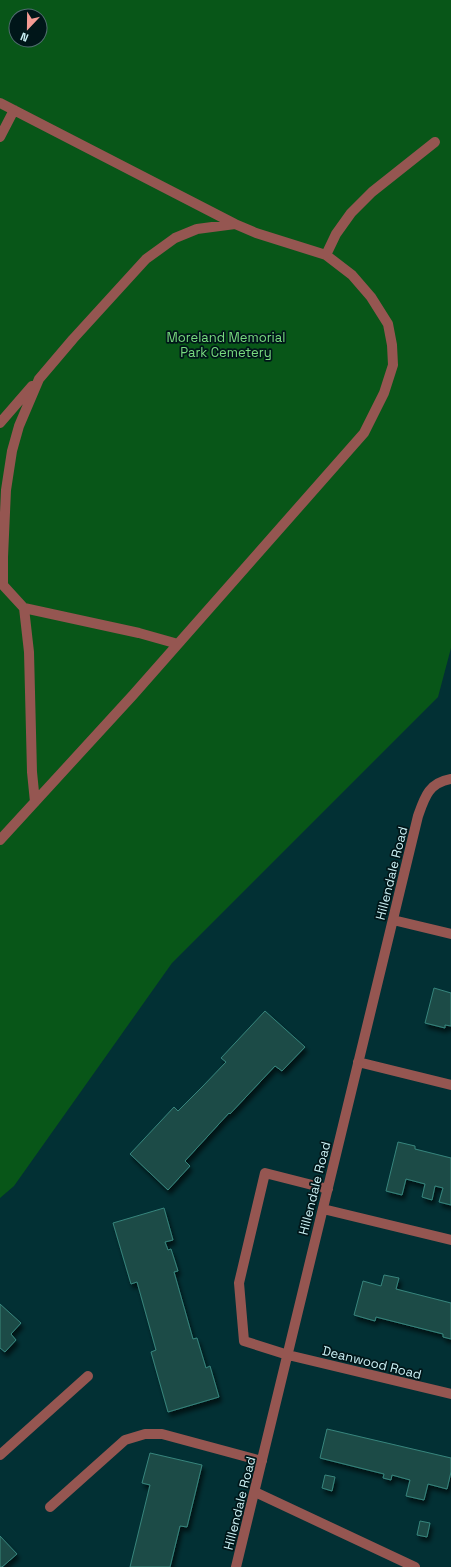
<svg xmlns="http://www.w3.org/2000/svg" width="451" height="1567" viewBox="0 0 451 1567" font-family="'Space Grotesk',sans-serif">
  <defs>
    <filter id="shadow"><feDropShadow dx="2.5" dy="4.5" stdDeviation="2" flood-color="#0009"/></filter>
  </defs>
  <rect width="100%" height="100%" fill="#023034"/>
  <path fill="#085618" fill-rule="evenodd" d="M 0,0 L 451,0 L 451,648 L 438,697 L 172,963 L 14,1186 L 0,1198 ZM 16,16 L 40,16 L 40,40 L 16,40 Z"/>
  <path fill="#1e4c47" stroke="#37857d" filter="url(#shadow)" d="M 434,988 L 451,993 L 451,1026 L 445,1025 L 445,1028 L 425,1023 Z
    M 265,1011 L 305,1047 L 282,1071 L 275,1066 L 230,1114 L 229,1113 L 185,1161 L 190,1166 L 168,1190 L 130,1154 L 174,1107 L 178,1111 L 203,1086 L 226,1062 L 221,1058 Z
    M 398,1142 L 415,1146 L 415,1149 L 451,1158 L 451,1205 L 439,1202 L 443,1188 L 435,1186 L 432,1200 L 422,1197 L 425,1184 L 406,1179 L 402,1195 L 386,1191 Z
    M 164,1208 L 173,1240 L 165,1242 L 168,1250 L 171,1249 L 178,1271 L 174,1272 L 193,1339 L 197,1338 L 206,1368 L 210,1366 L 219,1397 L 168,1412 L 151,1352 L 156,1350 L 137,1282 L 131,1284 L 113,1223 Z
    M 384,1275 L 399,1278 L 396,1289 L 451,1303 L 451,1339 L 443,1337 L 443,1334 L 376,1317 L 375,1321 L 354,1315 L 363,1281 L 381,1286 Z
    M 0,1304 L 21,1323 L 11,1334 L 16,1340 L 5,1352 L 0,1348 Z
    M 327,1429 L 451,1458 L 451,1472 L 447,1489 L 428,1484 L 424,1500 L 406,1496 L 410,1480 L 392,1475 L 391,1480 L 383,1478 L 384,1474 L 320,1458 Z
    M 150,1453 L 202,1465 L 187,1527 L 180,1526 L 170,1567 L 130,1567 L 150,1485 L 142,1483 Z
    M 325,1475 L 335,1477 L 332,1491 L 322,1488 Z
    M 420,1521 L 430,1523 L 427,1537 L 417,1535 Z
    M 0,1536 L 17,1554 L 2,1567 L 0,1567 Z"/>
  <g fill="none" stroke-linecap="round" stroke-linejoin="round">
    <path stroke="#955651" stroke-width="10" d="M 0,103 L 235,224
      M 0,137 L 14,110
      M 326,255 L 336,234 L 351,213 L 372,192 L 435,142
      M 0,423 L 32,386
      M 24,608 L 139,633 L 178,644
      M 0,840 L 133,695 L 364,433 L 384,393 L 393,365 L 392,345 L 388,324 L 371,297 L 352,275 L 326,255 L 256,233 L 235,224 L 197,229 L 175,238 L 146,259 L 73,339 L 39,379 L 19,426 L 12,451 L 6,490 L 3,557 L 3,585 L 24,608 L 29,652 L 32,772 L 35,802
      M 393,920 L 451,934
      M 358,1062 L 451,1085
      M 328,1189 L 265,1173 L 239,1283 L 244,1341 L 288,1355 L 451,1394
      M 323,1209 L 451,1240
      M 0,1455 L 88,1376
      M 255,1492 L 415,1567
      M 50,1507 L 125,1440 L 145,1434 L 162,1434 L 262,1461
      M 236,1567 L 418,816 C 425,796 429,783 451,779"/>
  </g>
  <g text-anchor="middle" stroke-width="3.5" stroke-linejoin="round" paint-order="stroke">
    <g font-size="13" fill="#78db7f" stroke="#001619">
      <text x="226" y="342">Moreland Memorial<tspan x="226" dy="15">Park Cemetery</tspan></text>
    </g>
    <g font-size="13" fill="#caf0f4" stroke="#001619">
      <text transform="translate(391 873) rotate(-76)" y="5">Hillendale Road</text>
      <text transform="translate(314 1188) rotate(-76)" y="5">Hillendale Road</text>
      <text transform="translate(372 1362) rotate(14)" y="5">Deanwood Road</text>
      <text transform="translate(239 1503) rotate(-76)" y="5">Hillendale Road</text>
    </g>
  </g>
  <g transform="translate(28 28) rotate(202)"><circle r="19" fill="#001619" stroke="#516d71"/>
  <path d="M0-3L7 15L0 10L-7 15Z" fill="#f59c94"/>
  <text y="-6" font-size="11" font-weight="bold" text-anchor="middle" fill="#caf0f4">N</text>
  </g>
</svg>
